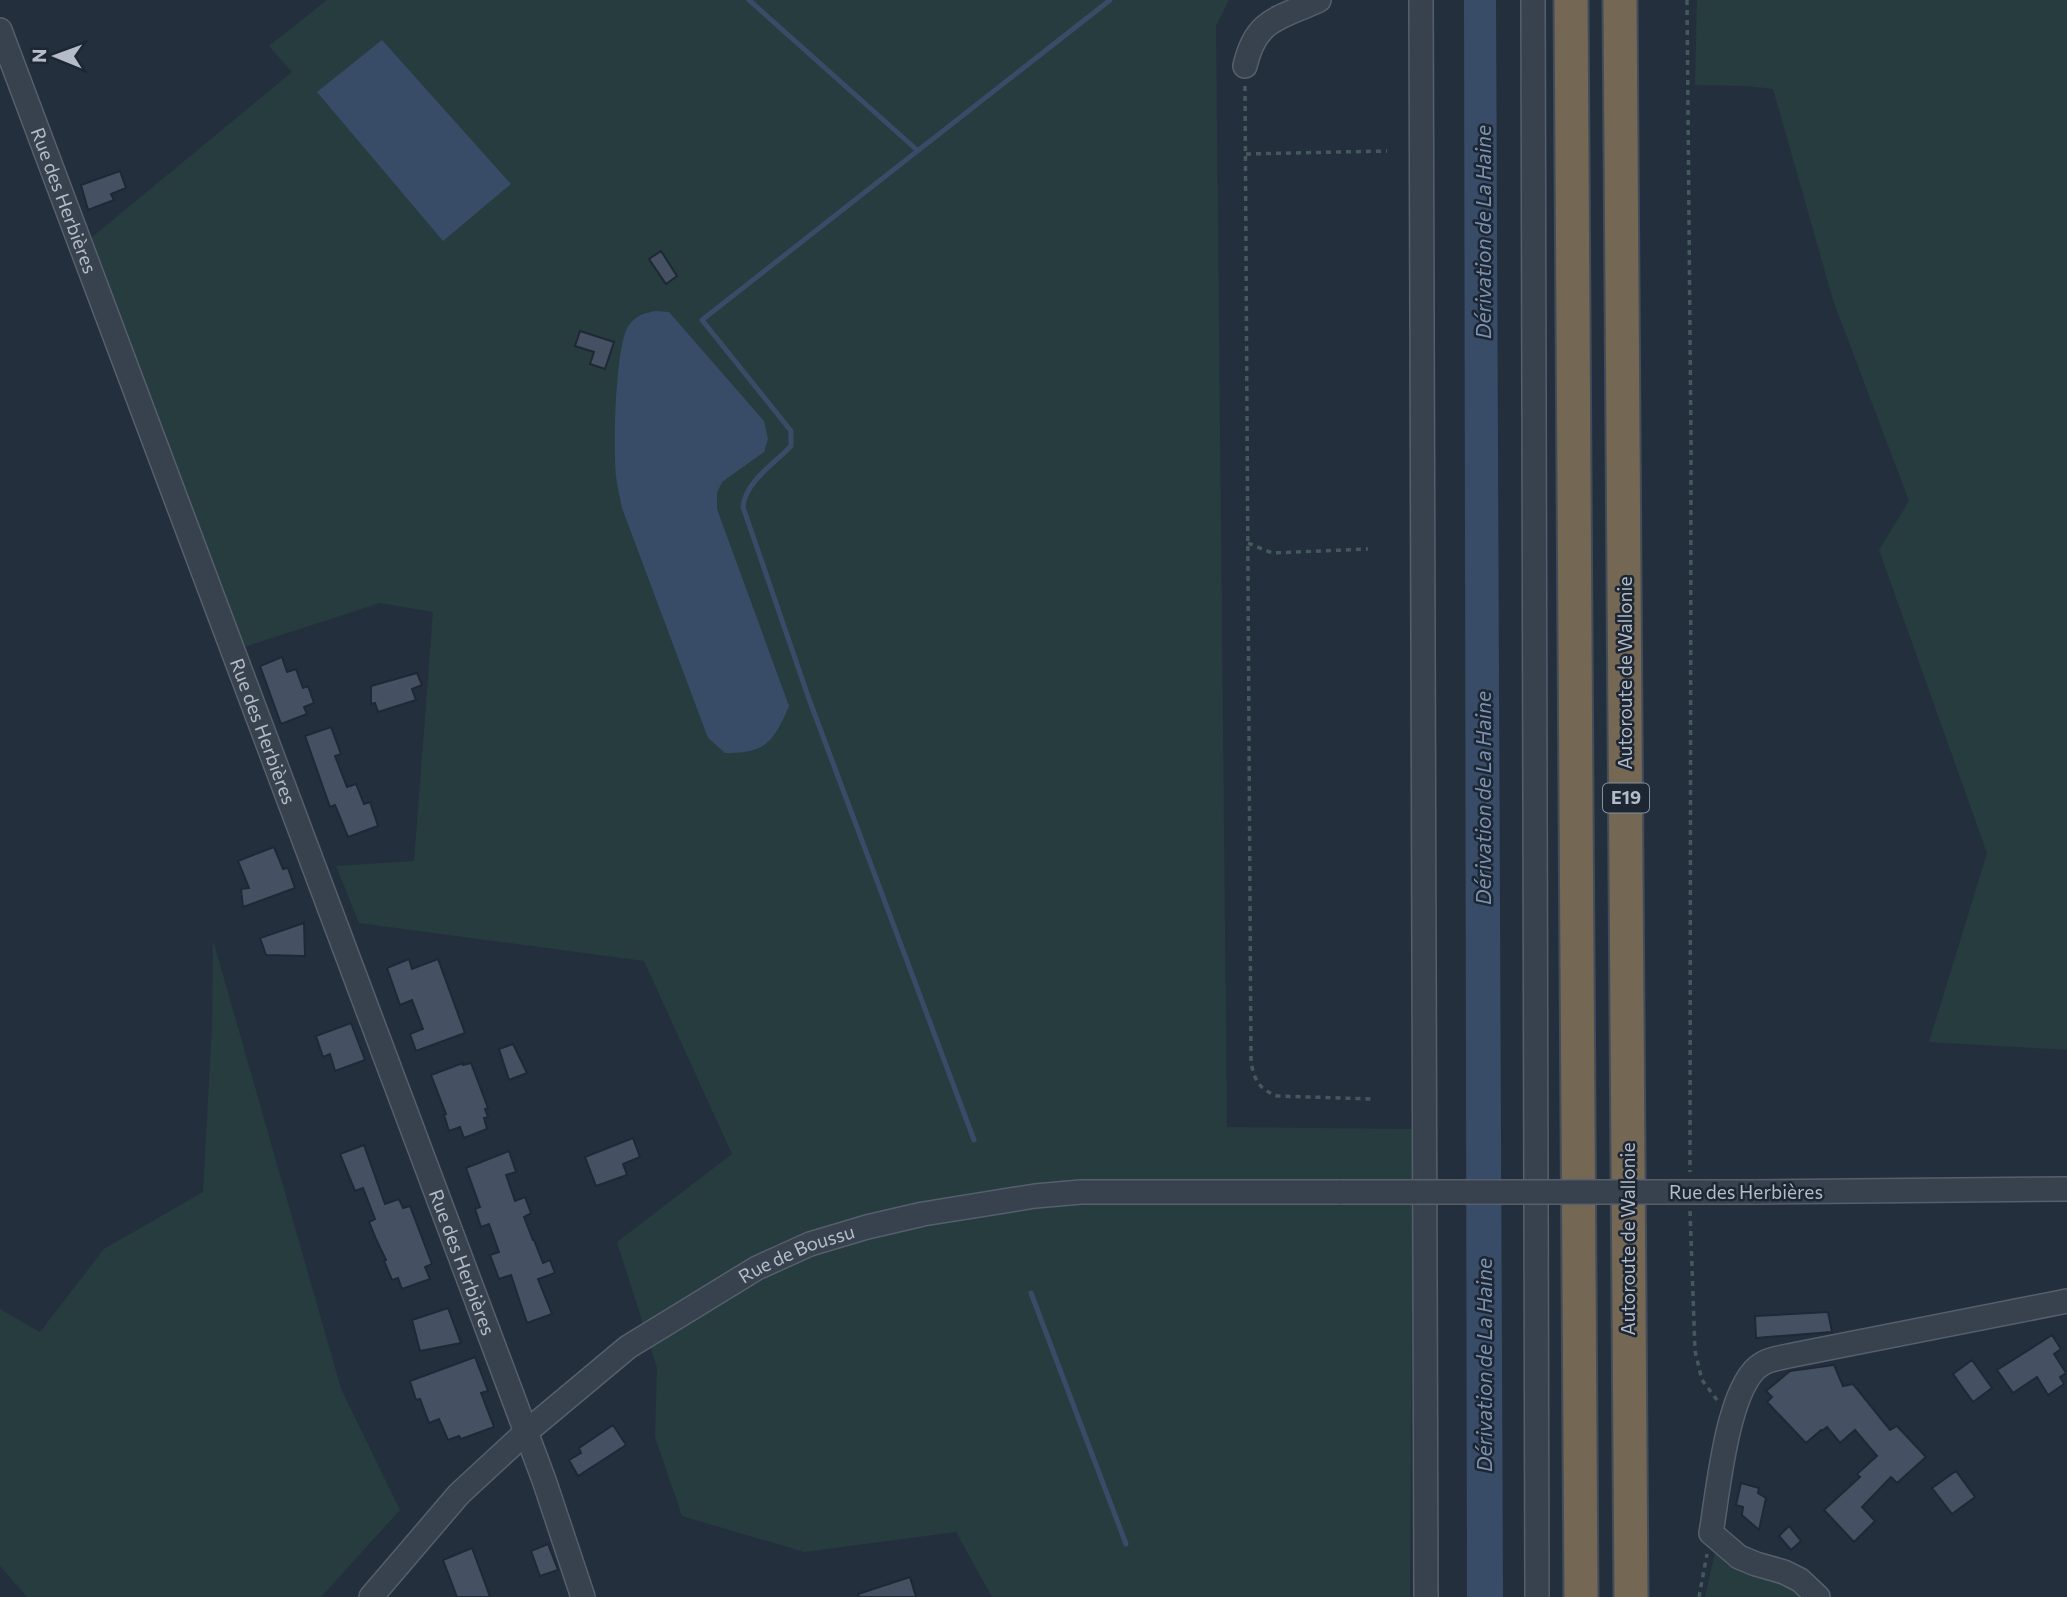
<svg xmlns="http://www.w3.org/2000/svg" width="2067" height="1597" viewBox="0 0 2067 1597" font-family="Commissioner,sans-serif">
  <rect width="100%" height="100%" fill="#242f3e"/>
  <path fill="#263c3f" d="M 327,0 L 1229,0 L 1216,26 L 1227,1127 L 1413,1129 L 1410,1597 L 992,1597 L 956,1532 L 804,1552 L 682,1516 L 655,1437 L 657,1368 L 617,1242 L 732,1154 L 644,961 L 359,923 L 336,866 L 414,861 L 433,612 L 380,603 L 241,648 L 91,238 L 292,72 L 269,46 Z
    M 1697,0 L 2067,0 L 2067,1050 L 1929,1042 L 1987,853 L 1879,550 L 1909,501 L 1833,300 L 1773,89 L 1747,86 L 1695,85 Z
    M 213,940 L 341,1389 L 400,1510 L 321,1597 L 27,1597 L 0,1566 L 0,1309 L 40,1332 L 104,1249 L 203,1192 L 212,1026 Z
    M 1716,1548 L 1808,1597 L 1705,1597 Z"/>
  <path fill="#394c67" d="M 1464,0 L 1496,0 L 1503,1597 L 1467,1597 Z
    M 382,40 L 511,184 L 443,241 L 317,92 Z
    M 656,311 L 669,312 L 764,421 L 768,439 L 764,452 L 722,482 L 717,493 L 717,509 L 789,706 C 774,741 766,754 725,753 L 708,738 L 622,508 C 620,497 617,486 616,476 C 613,451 615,343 629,325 C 637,315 644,313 656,311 Z"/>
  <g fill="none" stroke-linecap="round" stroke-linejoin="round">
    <path stroke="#394c67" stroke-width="5" d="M 749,0 L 917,150
      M 974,1140 L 809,699 L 743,507 C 745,482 774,464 791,446 L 791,431 L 702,320 L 1110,0
      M 1031,1293 L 1126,1544"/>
  </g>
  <path fill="#455162" stroke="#1f2835" stroke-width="2" d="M 120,171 L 126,188 L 111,194 L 114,200 L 88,210 L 81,185 Z
    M 661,251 L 677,276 L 666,284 L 649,259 Z
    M 580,331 L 614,342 L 605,369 L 590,364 L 594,352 L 575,346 Z
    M 282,657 L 287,672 L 296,669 L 303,688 L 308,686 L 314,703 L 304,707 L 307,714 L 281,724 L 260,666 Z
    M 417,673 L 422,685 L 412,689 L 416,700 L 378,712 L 375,703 L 371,704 L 371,686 Z
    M 331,727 L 341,754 L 335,756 L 347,787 L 356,784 L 364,804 L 370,802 L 378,826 L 348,837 L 335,805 L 330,807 L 305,736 Z
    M 274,847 L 283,869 L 288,868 L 295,888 L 243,907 L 241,889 L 249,888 L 238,861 Z
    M 304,923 L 305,956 L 266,955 L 260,938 Z
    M 409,959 L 412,969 L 438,959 L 465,1033 L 416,1051 L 410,1034 L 423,1029 L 412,1000 L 400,1005 L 387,968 Z
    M 351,1023 L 365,1060 L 335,1071 L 330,1054 L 323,1057 L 316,1036 Z
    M 513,1044 L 527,1073 L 509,1080 L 499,1049 Z
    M 463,1063 L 463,1065 L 471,1063 L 488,1108 L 485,1109 L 488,1117 L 484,1118 L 487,1129 L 464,1138 L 460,1127 L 449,1131 L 444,1115 L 446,1114 L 431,1075 Z
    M 633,1138 L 640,1157 L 623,1164 L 627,1175 L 596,1186 L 585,1157 Z
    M 364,1145 L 385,1204 L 399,1199 L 403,1208 L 410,1206 L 432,1264 L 425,1267 L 430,1279 L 402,1289 L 398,1278 L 392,1280 L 384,1261 L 386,1260 L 376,1239 L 369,1222 L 375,1219 L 363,1188 L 355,1191 L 340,1154 Z
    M 509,1151 L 516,1172 L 506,1175 L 515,1201 L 525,1197 L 531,1213 L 524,1217 L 533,1240 L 534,1240 L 543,1263 L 550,1260 L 555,1273 L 538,1279 L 552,1314 L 527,1323 L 511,1275 L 499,1279 L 490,1255 L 499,1252 L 489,1224 L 481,1227 L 475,1209 L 480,1207 L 466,1168 Z
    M 448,1308 L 461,1343 L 420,1351 L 412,1320 Z
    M 1828,1312 L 1832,1332 L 1756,1338 L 1755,1316 Z
    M 2052,1335 L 2061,1349 L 2054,1354 L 2066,1373 L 2060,1377 L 2064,1384 L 2048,1395 L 2037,1377 L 2013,1393 L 1997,1370 Z
    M 475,1357 L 488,1391 L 481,1393 L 494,1427 L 461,1439 L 459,1436 L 448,1440 L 439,1419 L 429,1423 L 420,1399 L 416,1400 L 410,1381 Z
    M 1972,1360 L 1992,1388 L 1973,1402 L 1953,1374 Z
    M 1834,1365 L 1843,1386 L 1853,1384 L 1890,1430 L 1897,1426 L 1926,1457 L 1897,1483 L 1891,1477 L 1862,1507 L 1875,1521 L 1854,1542 L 1824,1510 L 1860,1477 L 1857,1474 L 1877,1456 L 1855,1430 L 1840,1443 L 1827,1427 L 1822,1431 L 1821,1430 L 1806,1443 L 1767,1402 L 1772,1397 L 1766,1391 L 1790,1371 Z
    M 613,1425 L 626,1445 L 578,1476 L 569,1460 L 581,1453 L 579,1448 Z
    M 1956,1471 L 1975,1497 L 1952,1514 L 1932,1488 Z
    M 1741,1483 L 1759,1488 L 1758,1493 L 1766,1498 L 1759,1530 L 1742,1515 L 1743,1507 L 1736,1505 Z
    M 1789,1526 L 1801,1541 L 1791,1550 L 1779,1536 Z
    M 548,1544 L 558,1570 L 540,1576 L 531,1551 Z
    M 472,1548 L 485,1583 L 490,1597 L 457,1597 L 443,1560 Z
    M 910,1577 L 916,1597 L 859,1597 L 858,1594 Z"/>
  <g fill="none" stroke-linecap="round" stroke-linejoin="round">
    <defs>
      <g id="minor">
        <path d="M 1421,0 L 1426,1597"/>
        <path d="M 1533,0 L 1537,1597"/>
        <path id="s1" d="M 0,30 L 544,1480 L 583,1597"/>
        <path d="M 1245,66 C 1256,18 1279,19 1319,0"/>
        <path d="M 1755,1192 L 2067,1189"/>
        <path id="s2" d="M 371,1597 L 459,1494 L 525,1433 L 628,1347 L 757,1268 L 810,1244 L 867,1227 L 923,1214 L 1035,1196 L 1081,1192 L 1341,1192"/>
        <path d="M 1818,1597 L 1800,1580 L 1784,1572 L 1756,1564 L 1739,1557 L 1711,1533 C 1718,1494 1727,1384 1762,1364 C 1769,1359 1780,1358 1788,1356 L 2067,1301"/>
      </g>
      <path id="highway" d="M 1571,0 L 1581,1597
        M 1620,0 L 1631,1597"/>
    </defs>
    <use href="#minor" stroke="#565f6c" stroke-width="26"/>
    <use href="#highway" stroke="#434c59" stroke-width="37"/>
    <path stroke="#44595c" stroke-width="3.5" stroke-dasharray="5 5" stroke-linecap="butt" d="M 1687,0 L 1691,443 L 1690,1172
      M 1245,86 L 1251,1063 C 1255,1081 1259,1089 1277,1096 L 1373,1099
      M 1246,154 L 1387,151
      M 1248,543 L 1272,553 L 1368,549
      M 1690,1211 L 1695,1351 L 1702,1380 L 1717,1400
      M 1699,1597 L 1707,1554"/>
    <use href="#minor" stroke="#38414e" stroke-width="23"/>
    <use href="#highway" stroke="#746855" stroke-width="33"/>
    <defs>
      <path id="minor-bridge" d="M 1341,1192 L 1755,1192"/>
    </defs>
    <use href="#minor-bridge" stroke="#565f6c" stroke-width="26" stroke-linecap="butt"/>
    <use href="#minor-bridge" stroke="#38414e" stroke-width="23"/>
  </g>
  <g text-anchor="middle" stroke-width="5" stroke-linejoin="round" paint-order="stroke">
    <rect fill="#1d2633" stroke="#878f9c" stroke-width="2" x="1603" y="783.5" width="46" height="29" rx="5"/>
    <g font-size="18" font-weight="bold" fill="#b4bcc9">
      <text x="1626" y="804">E19</text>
    </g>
    <g font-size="19" fill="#b4bcc9" stroke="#1d2633">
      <text dy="7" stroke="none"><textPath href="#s1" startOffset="182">Rue des Herbières</textPath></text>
      <text transform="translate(1625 673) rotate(-90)" y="7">Autoroute de Wallonie</text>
      <text dy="7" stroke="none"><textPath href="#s1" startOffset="749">Rue des Herbières</textPath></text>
      <text x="1746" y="1199">Rue des Herbières</text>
      <text transform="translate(1628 1239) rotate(-90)" y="7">Autoroute de Wallonie</text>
      <text dy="7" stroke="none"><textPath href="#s2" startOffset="553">Rue de Boussu</textPath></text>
      <text dy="7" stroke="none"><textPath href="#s1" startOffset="1316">Rue des Herbières</textPath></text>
    </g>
    <g font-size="21" font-style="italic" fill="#7c92b1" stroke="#1d2633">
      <text transform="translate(1484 232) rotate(-90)" y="7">Dérivation de La Haine</text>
      <text transform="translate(1484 798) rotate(-90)" y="7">Dérivation de La Haine</text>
      <text transform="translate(1485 1365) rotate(-90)" y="7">Dérivation de La Haine</text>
    </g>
  </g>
  <g transform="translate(56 56) rotate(271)" stroke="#1d2633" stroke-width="5" paint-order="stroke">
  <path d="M0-5L12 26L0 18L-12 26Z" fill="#b4bcc9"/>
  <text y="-10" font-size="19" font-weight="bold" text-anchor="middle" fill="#b4bcc9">N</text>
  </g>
</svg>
